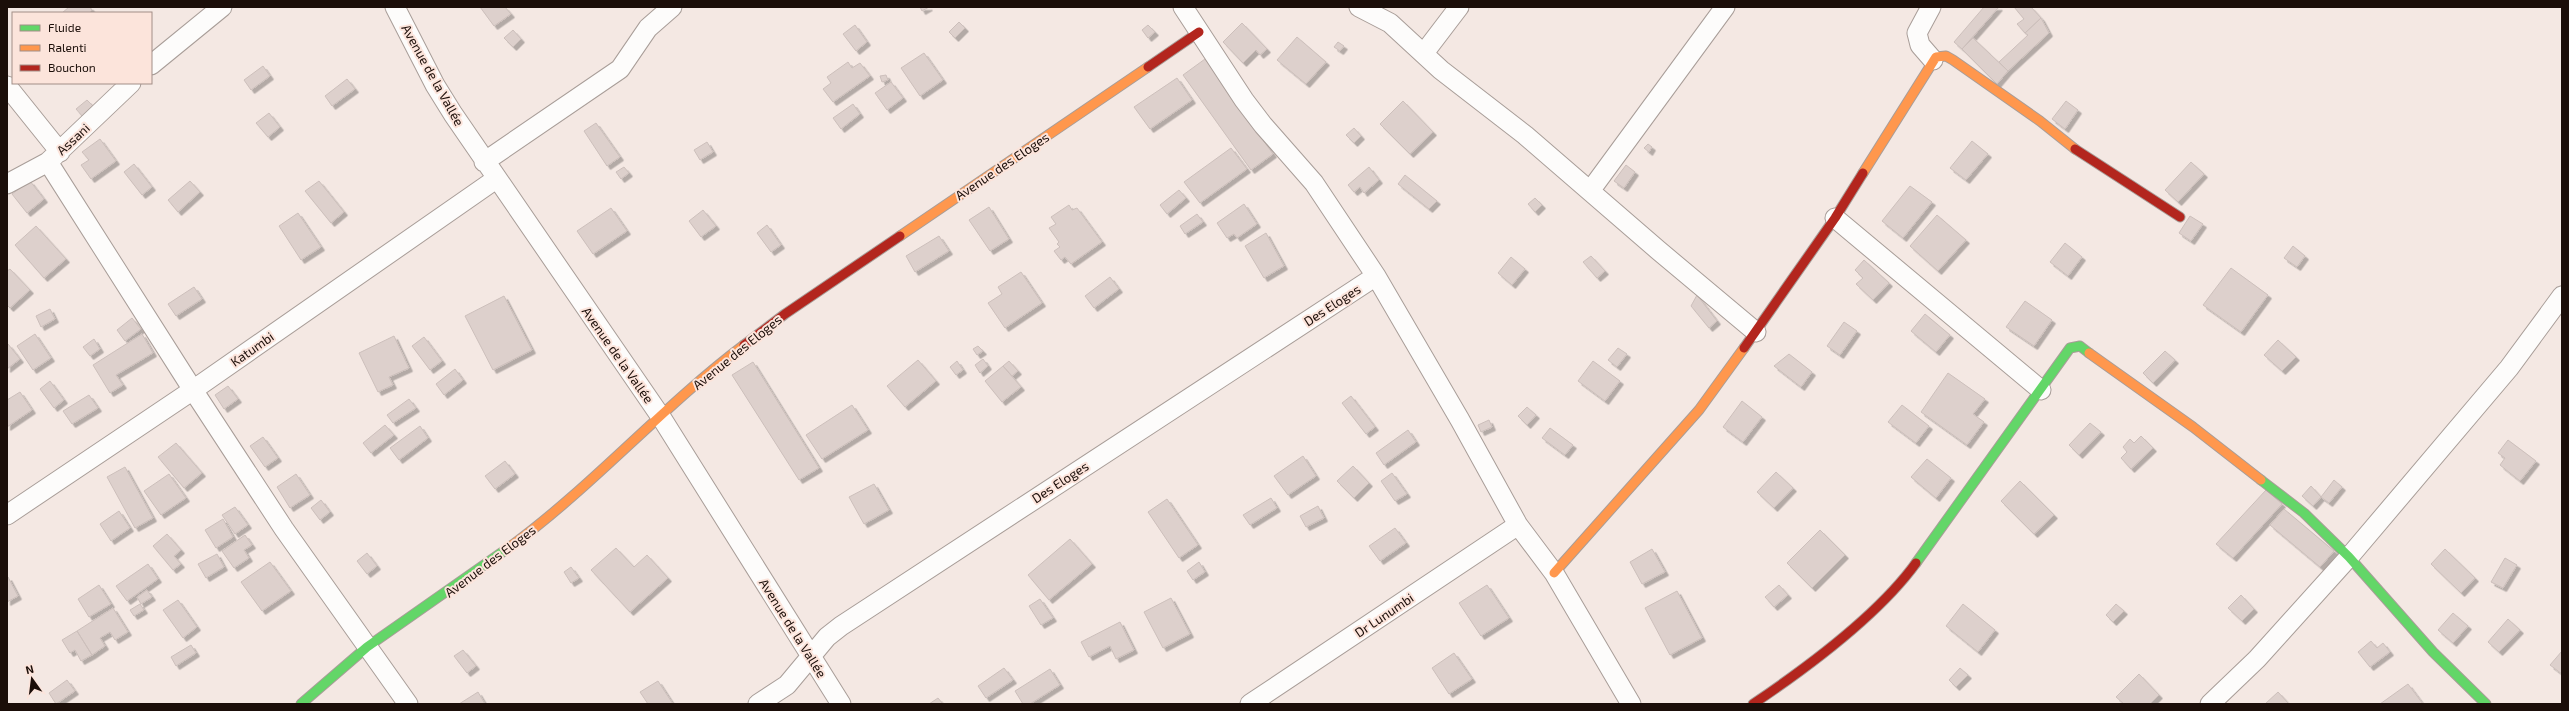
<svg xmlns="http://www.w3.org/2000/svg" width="2569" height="711" viewBox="0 0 2569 711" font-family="'Exo 2',sans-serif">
  <defs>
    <filter id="shadow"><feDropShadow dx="3.5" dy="3.5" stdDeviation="0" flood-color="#0004"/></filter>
  </defs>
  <rect width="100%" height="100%" fill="#f4e8e3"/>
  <path fill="#ddd0cc" stroke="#ccbfbb" filter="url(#shadow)" d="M 69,7 L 90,7 L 92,10 L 89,13 L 62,13 Z
    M 480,7 L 505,7 L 511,14 L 494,26 Z
    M 920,7 L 929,7 L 922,11 Z
    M 1984,7 L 1999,7 L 1962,49 L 1954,42 Z
    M 2014,7 L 2031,7 L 2041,18 L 2025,33 L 2017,24 L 2024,19 Z
    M 2041,18 L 2049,33 L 2008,71 L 1999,62 L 2028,35 L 2025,33 Z
    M 959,22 L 965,28 L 955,38 L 949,32 Z
    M 1242,23 L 1267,49 L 1260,55 L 1256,50 L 1243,63 L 1223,42 Z
    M 855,25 L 867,42 L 856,51 L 843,34 Z
    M 1148,25 L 1155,32 L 1148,38 L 1142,30 Z
    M 513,30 L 521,39 L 513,47 L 504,38 Z
    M 1297,37 L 1326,62 L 1306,84 L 1277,60 Z
    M 1973,38 L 2008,71 L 1997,84 L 1962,49 Z
    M 1338,42 L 1344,46 L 1340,51 L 1334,47 Z
    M 924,53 L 943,80 L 920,96 L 901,68 Z
    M 1205,59 L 1273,154 L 1251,170 L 1183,75 Z
    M 848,62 L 852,68 L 860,63 L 870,76 L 833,102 L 823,89 L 831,83 L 827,77 Z
    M 263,66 L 270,76 L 251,90 L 244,80 Z
    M 886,75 L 888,80 L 882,82 L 880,76 Z
    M 1177,78 L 1192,100 L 1150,129 L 1134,107 Z
    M 347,79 L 355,89 L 332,106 L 325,96 Z
    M 891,82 L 903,98 L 887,110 L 875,93 Z
    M 87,100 L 94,107 L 83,117 L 76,109 Z
    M 1403,101 L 1433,132 L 1410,154 L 1380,124 Z
    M 2066,101 L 2078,110 L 2065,129 L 2052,119 Z
    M 853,104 L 860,114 L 841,129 L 833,118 Z
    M 269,113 L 280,127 L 268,137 L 256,123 Z
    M 596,123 L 620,157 L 607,166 L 584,131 Z
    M 1354,128 L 1361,136 L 1354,143 L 1346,135 Z
    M 100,139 L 116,161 L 91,179 L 81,165 L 89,160 L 82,152 Z
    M 1972,141 L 1988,154 L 1966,180 L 1950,168 Z
    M 707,142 L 713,152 L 700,160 L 694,150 Z
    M 1648,144 L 1652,147 L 1649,152 L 1644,148 Z
    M 1231,148 L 1247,169 L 1200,203 L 1184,182 Z
    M 2191,162 L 2204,174 L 2178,202 L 2165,190 Z
    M 134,164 L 152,187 L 142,195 L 124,172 Z
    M 1626,165 L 1635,172 L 1624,188 L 1614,181 Z
    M 624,167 L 629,173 L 621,179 L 616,172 Z
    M 1369,167 L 1379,180 L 1364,193 L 1360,187 L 1354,192 L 1348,185 Z
    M 1405,175 L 1437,201 L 1429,209 L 1398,184 Z
    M 30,181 L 44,199 L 27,213 L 12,194 Z
    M 190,181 L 200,192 L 178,212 L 168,200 Z
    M 319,181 L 344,212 L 331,223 L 305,191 Z
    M 1910,186 L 1932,202 L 1903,238 L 1882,221 Z
    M 1179,190 L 1186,198 L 1167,214 L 1160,205 Z
    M 1535,198 L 1542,205 L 1535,212 L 1528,204 Z
    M 1244,204 L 1257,224 L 1237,238 L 1234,234 L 1227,238 L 1217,223 Z
    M 1069,205 L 1072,210 L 1077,208 L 1102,242 L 1071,264 L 1065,257 L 1061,260 L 1054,251 L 1060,247 L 1057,244 L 1059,242 L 1049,228 L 1056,224 L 1051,217 Z
    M 989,207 L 1009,239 L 990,251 L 969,220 Z
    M 611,208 L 627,231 L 593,254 L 577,231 Z
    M 703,210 L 716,226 L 701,237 L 689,221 Z
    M 298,213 L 321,247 L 301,260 L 279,226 Z
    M 1197,214 L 1203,222 L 1185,234 L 1180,226 Z
    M 1937,215 L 1966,240 L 1938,271 L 1910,246 Z
    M 2190,216 L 2203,224 L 2191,241 L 2179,233 Z
    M 767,225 L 781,245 L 771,252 L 757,233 Z
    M 36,226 L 66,259 L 44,278 L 15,245 Z
    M 1266,233 L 1284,266 L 1264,278 L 1245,246 Z
    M 939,236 L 949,251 L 915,272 L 906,256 Z
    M 2065,243 L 2082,257 L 2068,276 L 2050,262 Z
    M 2293,246 L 2305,256 L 2297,267 L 2284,258 Z
    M 1591,256 L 1605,271 L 1597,278 L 1583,262 Z
    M 1511,257 L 1525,269 L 1512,285 L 1498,273 Z
    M 1864,260 L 1889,283 L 1873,300 L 1856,284 L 1863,278 L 1855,270 Z
    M 2231,268 L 2268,295 L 2241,332 L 2203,305 Z
    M 10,269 L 30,290 L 10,308 L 7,305 L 7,271 Z
    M 1021,272 L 1042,303 L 1005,328 L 988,303 L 1002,294 L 998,287 Z
    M 1110,277 L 1119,289 L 1094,308 L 1085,296 Z
    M 194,287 L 202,299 L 176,316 L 168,304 Z
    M 1697,295 L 1717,321 L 1709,328 L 1691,306 Z
    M 504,296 L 532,350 L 493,370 L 465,316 Z
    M 2025,301 L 2052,320 L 2034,346 L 2006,327 Z
    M 50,309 L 55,319 L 41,327 L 36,316 Z
    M 1925,314 L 1950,335 L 1936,352 L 1911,331 Z
    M 132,318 L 141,329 L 125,341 L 117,330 Z
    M 1844,322 L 1857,331 L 1840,355 L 1827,346 Z
    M 35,334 L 51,358 L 33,370 L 17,346 Z
    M 142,334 L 153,353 L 116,375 L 123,385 L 110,393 L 93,365 Z
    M 394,336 L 409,368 L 389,377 L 393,385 L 378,392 L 359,353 Z
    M 424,337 L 442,361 L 430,370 L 412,346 Z
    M 94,339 L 100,349 L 90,356 L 83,347 Z
    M 2278,340 L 2296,357 L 2282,371 L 2264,355 Z
    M 8,344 L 20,359 L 7,369 L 7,345 Z
    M 978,346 L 983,351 L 977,355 L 973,349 Z
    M 1618,348 L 1627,354 L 1617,367 L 1608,360 Z
    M 2165,351 L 2175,360 L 2153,383 L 2143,373 Z
    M 1789,354 L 1812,372 L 1801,387 L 1774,366 Z
    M 983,359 L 988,366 L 980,373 L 975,365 Z
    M 918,360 L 936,381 L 905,407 L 887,386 Z
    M 957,361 L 963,370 L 956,375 L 950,367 Z
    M 1009,361 L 1018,371 L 1012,376 L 1003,366 Z
    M 1593,361 L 1620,381 L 1605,401 L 1578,381 Z
    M 753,362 L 819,468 L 799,480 L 732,375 Z
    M 1003,366 L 1021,387 L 1002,402 L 985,381 Z
    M 455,369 L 463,380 L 444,395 L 436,384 Z
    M 1948,373 L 1985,399 L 1973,414 L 1984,422 L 1967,445 L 1921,412 Z
    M 50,381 L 64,400 L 54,408 L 40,389 Z
    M 228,386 L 238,399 L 224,409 L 215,395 Z
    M 20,392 L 32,410 L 7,427 L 7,400 Z
    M 89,395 L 98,408 L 72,424 L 63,411 Z
    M 1351,396 L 1375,427 L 1366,434 L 1342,403 Z
    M 409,399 L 416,408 L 393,423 L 387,415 Z
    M 1742,401 L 1762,417 L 1743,442 L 1723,427 Z
    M 852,405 L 868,430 L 822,459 L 806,435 Z
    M 1902,405 L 1929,426 L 1916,443 L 1888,422 Z
    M 1527,407 L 1536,415 L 1527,425 L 1518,416 Z
    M 1489,420 L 1492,427 L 1481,432 L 1478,425 Z
    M 2090,423 L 2101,432 L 2079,455 L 2069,445 Z
    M 385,425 L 394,435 L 371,453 L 363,443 Z
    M 420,426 L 428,438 L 399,460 L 390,448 Z
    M 1550,428 L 1573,445 L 1565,455 L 1542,438 Z
    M 1408,430 L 1416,442 L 1384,465 L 1376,453 Z
    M 2141,436 L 2153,448 L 2131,469 L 2121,458 L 2127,452 L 2123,447 L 2130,439 L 2134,443 Z
    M 263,437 L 278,458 L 265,467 L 250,446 Z
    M 2508,440 L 2536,461 L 2520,481 L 2500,465 L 2505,458 L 2498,453 Z
    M 176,443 L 202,473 L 184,488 L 158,457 Z
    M 1303,456 L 1316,476 L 1288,495 L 1274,476 Z
    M 1927,459 L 1951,478 L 1936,498 L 1911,477 Z
    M 505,461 L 515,474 L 495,489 L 485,476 Z
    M 1353,466 L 1369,483 L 1354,498 L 1337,481 Z
    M 125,467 L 153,518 L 135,528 L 107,477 Z
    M 1776,472 L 1793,488 L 1774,508 L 1757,492 Z
    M 1392,473 L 1407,494 L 1395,501 L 1381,481 Z
    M 169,474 L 186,498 L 161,515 L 144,491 Z
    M 296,474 L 310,495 L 290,508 L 277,487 Z
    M 2334,480 L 2342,487 L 2329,503 L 2321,497 Z
    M 2020,481 L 2054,515 L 2034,534 L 2001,501 Z
    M 874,484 L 889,510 L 864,524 L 849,497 Z
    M 2311,486 L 2321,497 L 2313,506 L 2302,496 Z
    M 2266,490 L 2282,504 L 2233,558 L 2216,544 Z
    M 1271,498 L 1277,508 L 1250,525 L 1243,515 Z
    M 1167,499 L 1198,545 L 1179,558 L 1148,512 Z
    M 321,500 L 330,512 L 320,520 L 311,508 Z
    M 1318,506 L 1324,518 L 1306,527 L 1300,516 Z
    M 235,507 L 248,525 L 235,534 L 222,515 Z
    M 2284,509 L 2334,551 L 2320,567 L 2270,525 Z
    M 119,511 L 130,528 L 111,541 L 100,524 Z
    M 223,519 L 233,537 L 216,548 L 205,530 Z
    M 1395,528 L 1406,543 L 1380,561 L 1369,546 Z
    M 1820,530 L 1845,555 L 1812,588 L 1787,563 Z
    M 167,534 L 181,550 L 174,556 L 181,564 L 173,570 L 153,546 Z
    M 245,535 L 252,545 L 244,550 L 249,558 L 234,568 L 222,551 Z
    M 1070,539 L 1092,564 L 1049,600 L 1028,575 Z
    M 616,548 L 634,567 L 647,555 L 668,578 L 630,612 L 591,570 Z
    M 1652,549 L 1665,572 L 1642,584 L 1630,562 Z
    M 2445,549 L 2475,578 L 2461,593 L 2431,564 Z
    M 367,553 L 377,566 L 367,574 L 357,561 Z
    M 217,554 L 224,567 L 206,578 L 198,564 Z
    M 2505,558 L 2517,565 L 2503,588 L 2491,582 Z
    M 270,562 L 291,591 L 262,611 L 241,582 Z
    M 1199,562 L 1205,572 L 1193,580 L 1187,571 Z
    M 148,564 L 158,579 L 127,601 L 116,586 Z
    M 571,567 L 579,578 L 571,583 L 564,572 Z
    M 8,577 L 18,596 L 7,602 L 7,578 Z
    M 99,585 L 111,604 L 89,617 L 78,599 Z
    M 1487,585 L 1509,618 L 1481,636 L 1459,603 Z
    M 1779,585 L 1788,595 L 1774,607 L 1765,597 Z
    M 147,590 L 152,597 L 141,604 L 137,597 Z
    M 1677,591 L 1702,638 L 1670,655 L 1645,608 Z
    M 2241,595 L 2254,609 L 2242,621 L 2228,608 Z
    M 1171,598 L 1190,634 L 1163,648 L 1144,612 Z
    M 1040,599 L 1053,618 L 1041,625 L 1029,606 Z
    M 178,600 L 197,627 L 183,638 L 163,610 Z
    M 140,604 L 144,610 L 134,616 L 130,610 Z
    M 1963,604 L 1995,630 L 1978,652 L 1946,626 Z
    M 2116,604 L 2124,611 L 2113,622 L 2106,615 Z
    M 113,608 L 128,632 L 115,640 L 110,632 L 100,638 L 105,646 L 92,655 L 77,631 Z
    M 2453,613 L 2468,626 L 2453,643 L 2438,630 Z
    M 2508,619 L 2520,630 L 2499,652 L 2488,642 Z
    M 1120,622 L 1134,650 L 1116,659 L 1110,646 L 1089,657 L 1081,642 Z
    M 77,631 L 92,655 L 81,661 L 75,650 L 70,653 L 62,640 Z
    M 2371,641 L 2377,648 L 2383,643 L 2390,652 L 2370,667 L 2358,652 Z
    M 191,645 L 196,653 L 176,666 L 171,657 Z
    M 463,650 L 476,666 L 467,673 L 454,656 Z
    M 2562,651 L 2562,674 L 2550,665 Z
    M 1454,653 L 1472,679 L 1449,694 L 1432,668 Z
    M 1004,668 L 1013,680 L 986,698 L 978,686 Z
    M 1960,668 L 1968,675 L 1956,687 L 1949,680 Z
    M 1050,669 L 1060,685 L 1030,704 L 1023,704 L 1015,691 Z
    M 2139,674 L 2159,695 L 2150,704 L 2124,704 L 2116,697 Z
    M 67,680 L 75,691 L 56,704 L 49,693 Z
    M 658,681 L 673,704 L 648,704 L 640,692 Z
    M 2408,684 L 2423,704 L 2380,704 Z
    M 478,692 L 485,704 L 459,704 Z
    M 2278,692 L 2289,704 L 2265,704 Z
    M 938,698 L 943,704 L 929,704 Z"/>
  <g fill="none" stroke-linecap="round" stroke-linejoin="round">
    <defs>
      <path id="street" d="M 395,7 L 435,85 L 453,114 L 661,417 L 841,704
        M 1183,7 L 1244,100 L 1263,125 L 1314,183 L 1376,276 L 1460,420 L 1518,525 L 1554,573 L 1631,704
        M 1359,7 L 1390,23 L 1441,70 L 1525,135 L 1658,250 L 1756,332
        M 1931,7 L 1917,33 L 1920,45 L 1933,60
        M 1424,53 L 1459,7
        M 151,65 L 222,7
        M 7,86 L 60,152
        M 48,162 L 193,390 L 284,529 L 408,704
        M 484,162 L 620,69 L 648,28 L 672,7
        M 7,184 L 48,162 L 131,83
        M 1590,191 L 1725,7
        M 1835,218 L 2041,390
        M 7,515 L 193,390 L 496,179
        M 758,704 L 787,685 L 827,637 L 841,626 L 1376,276
        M 1250,704 L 1518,525
        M 2210,704 L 2257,659 L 2349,557 L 2509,368 L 2562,296"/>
      <path id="fast" d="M 2261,480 L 2304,513 L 2349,557 L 2433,652 L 2486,704
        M 1916,563 L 2070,348 L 2080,346 L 2089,353
        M 301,704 L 367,647 L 511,546"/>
      <path id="slow" d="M 1863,173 L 1936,57 L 1946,56 L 1953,60 L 2040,121 L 2075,149
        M 900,236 L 1148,67
        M 2089,353 L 2193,427 L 2261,480
        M 511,546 C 594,485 662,407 744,345
        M 1554,573 L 1699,410 L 1744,348"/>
      <path id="jam" d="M 1148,67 L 1199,32
        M 2075,149 L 2180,217
        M 744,345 L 785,314 L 900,236
        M 1744,348 L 1835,218 L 1863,173
        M 1753,704 C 1805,669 1879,614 1916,563"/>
    </defs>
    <use href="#street" stroke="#a89d98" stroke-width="21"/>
    <use href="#fast" stroke="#a89d98" stroke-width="11"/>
    <use href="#slow" stroke="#a89d98" stroke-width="11"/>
    <use href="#jam" stroke="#a89d98" stroke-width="11"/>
    <use href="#street" stroke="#fdfcfb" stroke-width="19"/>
    <use href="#fast" stroke="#63d668" stroke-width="9"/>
    <use href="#slow" stroke="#ff974d" stroke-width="9"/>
    <use href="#jam" stroke="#b3261e" stroke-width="9"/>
  </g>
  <g text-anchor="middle" stroke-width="4" stroke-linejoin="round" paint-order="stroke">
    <g font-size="13" fill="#1b0e09" stroke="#fce4db">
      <text transform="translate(433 75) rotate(61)" y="5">Avenue de la Vallée</text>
      <text transform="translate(73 139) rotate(-43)" y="5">Assani</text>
      <text transform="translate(1002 166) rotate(-34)" y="5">Avenue des Eloges</text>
      <text transform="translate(1332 305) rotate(-33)" y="5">Des Eloges</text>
      <text transform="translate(252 349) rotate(-35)" y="5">Katumbi</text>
      <text transform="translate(737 352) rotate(-39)" y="5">Avenue des Eloges</text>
      <text transform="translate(618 355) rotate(55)" y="5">Avenue de la Vallée</text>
      <text transform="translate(1060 482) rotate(-33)" y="5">Des Eloges</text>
      <text transform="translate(490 561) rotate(-37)" y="5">Avenue des Eloges</text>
      <text transform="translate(1384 615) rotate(-34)" y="5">Dr Lunumbi</text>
      <text transform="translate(793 628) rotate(58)" y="5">Avenue de la Vallée</text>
    </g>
  </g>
  <rect width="2569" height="711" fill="none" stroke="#1b0e09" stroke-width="16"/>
  <rect x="12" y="12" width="140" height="72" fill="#fce4db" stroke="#a28e87"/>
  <rect x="20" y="25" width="20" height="6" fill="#63d668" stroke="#a28e87"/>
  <text x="48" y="32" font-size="12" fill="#1b0e09">Fluide</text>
  <rect x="20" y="45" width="20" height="6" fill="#ff974d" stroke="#a28e87"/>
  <text x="48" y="52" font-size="12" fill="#1b0e09">Ralenti</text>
  <rect x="20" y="65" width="20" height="6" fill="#b3261e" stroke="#a28e87"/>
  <text x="48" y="72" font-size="12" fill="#1b0e09">Bouchon</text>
  <g transform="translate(32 679) rotate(346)" stroke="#fce4db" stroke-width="3" paint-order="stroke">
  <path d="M0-3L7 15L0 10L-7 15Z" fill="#1b0e09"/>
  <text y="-6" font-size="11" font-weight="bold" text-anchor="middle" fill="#1b0e09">N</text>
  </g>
</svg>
